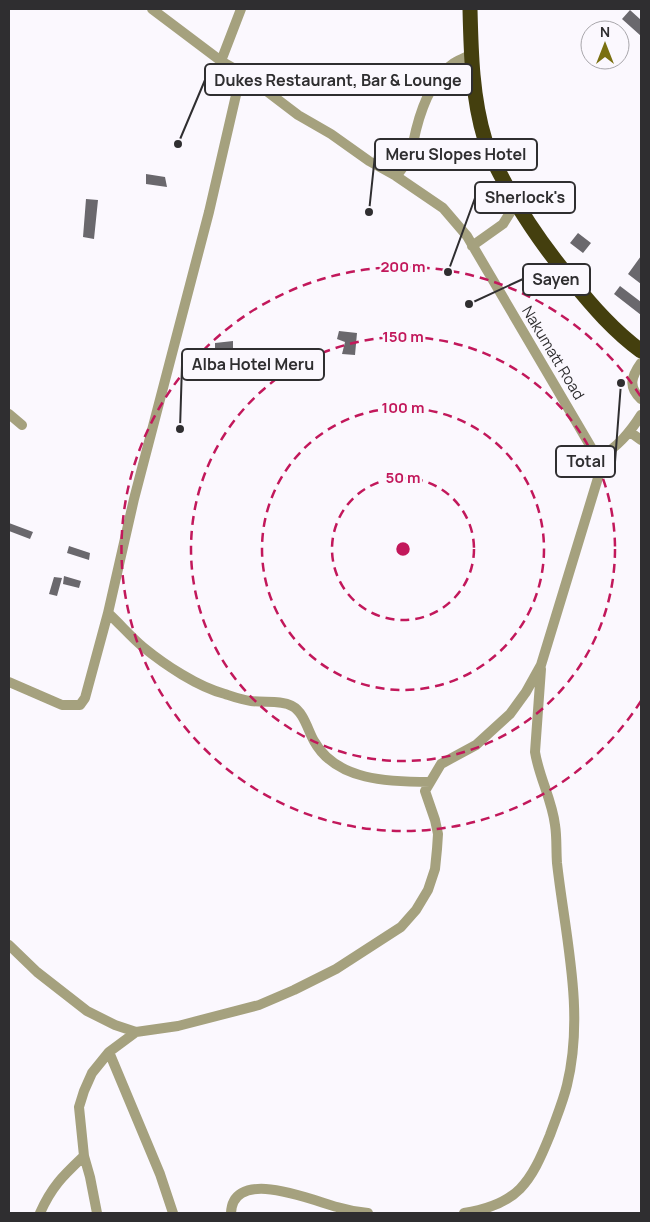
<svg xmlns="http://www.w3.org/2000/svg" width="650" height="1222" viewBox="0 0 650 1222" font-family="Manrope,sans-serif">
  <rect width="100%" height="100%" fill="#fbf8fe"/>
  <path fill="#6a686d" d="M 630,10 L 641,20 L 641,36 L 622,19 Z
    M 146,174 L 165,177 L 167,187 L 146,184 Z
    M 86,199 L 98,200 L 94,239 L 83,237 Z
    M 578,233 L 591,243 L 583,253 L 570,243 Z
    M 641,256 L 641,284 L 628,274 Z
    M 620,286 L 641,302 L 641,315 L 614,294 Z
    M 339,331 L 357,333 L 355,355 L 342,354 L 345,342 L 337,339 Z
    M 233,341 L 233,353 L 215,354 L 215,343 Z
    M 9,523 L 33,532 L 30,539 L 9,531 Z
    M 69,546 L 90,553 L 89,560 L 67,553 Z
    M 64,576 L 81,581 L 79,588 L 63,584 Z
    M 54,577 L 62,578 L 57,596 L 49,594 Z"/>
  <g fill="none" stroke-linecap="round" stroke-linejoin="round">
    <path stroke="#a5a17e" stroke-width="10" d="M 152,9 L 221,61 L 244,74 L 298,115 L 331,134 L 369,161 L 396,176 L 443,208 L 467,236 L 598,459 C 617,447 629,434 641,415
      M 221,61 L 241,9
      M 396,176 C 409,162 412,149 416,130 C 422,106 432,78 454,63 C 459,60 466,57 472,54
      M 472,246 L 503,224 L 516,203
      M 641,363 C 631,377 628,387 641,399
      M 9,414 L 22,425
      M 630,432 L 641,440
      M 108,613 C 120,624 131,637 143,647 C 165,665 198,687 225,694 C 234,697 242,700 251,701 C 264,703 281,700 292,706 C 304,712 308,731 314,741 C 336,781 390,782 430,782
      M 9,682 L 62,705 L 80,705 L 85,698 L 108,613 L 134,499 L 209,212 L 236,95 L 244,74
      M 9,945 L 37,972 L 87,1011 L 115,1025 L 136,1032 L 178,1026 L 259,1005 L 294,990 L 336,969 L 401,927 L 416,910 L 428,890 L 435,869 L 437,849 L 438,834 L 435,820 L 425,791 L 441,764 L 476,745 L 510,714 L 526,692 L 541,665 L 605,455
      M 109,1052 L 160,1174 L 173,1213
      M 40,1213 C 52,1186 63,1176 84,1156
      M 97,1213 L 90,1177 L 84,1156 L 79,1107 L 84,1091 L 92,1073 L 109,1052 L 136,1032
      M 231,1213 C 233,1166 314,1201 337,1207 C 347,1210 358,1212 368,1213
      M 464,1213 C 518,1205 531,1182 550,1135 C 556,1118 563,1102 567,1085 C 585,1012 565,935 557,863 C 556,850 557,837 555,825 C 552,800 539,777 535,752 L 541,669"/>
    <path stroke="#443f0e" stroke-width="15" d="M 470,9 C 471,52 472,98 485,140 C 490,156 498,170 506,185 C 525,220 547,251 572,281 C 593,307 614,331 641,351"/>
  </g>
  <g fill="none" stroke="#c2185b" stroke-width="2.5" stroke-dasharray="9 6">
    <circle cx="403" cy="549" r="71"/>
    <circle cx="403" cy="549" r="141"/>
    <circle cx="403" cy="549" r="212"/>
    <path d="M641 701A282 282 0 1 1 641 397"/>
  </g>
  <g text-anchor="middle" stroke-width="5" stroke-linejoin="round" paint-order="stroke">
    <g font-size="15" fill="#2f2e30" stroke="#fbf8fe">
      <text transform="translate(553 353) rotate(59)" y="5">Nakumatt Road</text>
    </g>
  </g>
  <circle cx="403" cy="549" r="8" fill="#c2185b" stroke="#fbf8fe" stroke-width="2.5"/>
  <g font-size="15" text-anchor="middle" font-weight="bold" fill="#c2185b" stroke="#fbf8fe" stroke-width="5" stroke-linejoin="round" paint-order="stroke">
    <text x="403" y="272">200 m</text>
    <text x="403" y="342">150 m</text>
    <text x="403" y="413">100 m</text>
    <text x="403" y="483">50 m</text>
  </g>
  <path fill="none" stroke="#2f2e30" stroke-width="2" d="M178 144L205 80M369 212L375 155M448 272L475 198M469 304L523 279M180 429L182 365M621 383L615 462"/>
  <g fill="#2f2e30" stroke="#fbf8fe" stroke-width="2">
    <circle cx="178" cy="144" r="5"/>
    <circle cx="369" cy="212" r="5"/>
    <circle cx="448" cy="272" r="5"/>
    <circle cx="469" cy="304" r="5"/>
    <circle cx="180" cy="429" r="5"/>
    <circle cx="621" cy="383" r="5"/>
  </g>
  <g fill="#fbf8fe" stroke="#2f2e30" stroke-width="2">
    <rect x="205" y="64" width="267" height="31" rx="5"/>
    <rect x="375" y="139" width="162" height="31" rx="5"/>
    <rect x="475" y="182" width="100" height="31" rx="5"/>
    <rect x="523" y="264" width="67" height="31" rx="5"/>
    <rect x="182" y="349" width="142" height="31" rx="5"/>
    <rect x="556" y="446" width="59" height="31" rx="5"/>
  </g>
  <g font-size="16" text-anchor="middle" font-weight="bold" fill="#2f2e30">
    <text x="338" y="86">Dukes Restaurant, Bar &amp; Lounge</text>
    <text x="456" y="160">Meru Slopes Hotel</text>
    <text x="525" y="203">Sherlock's</text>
    <text x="556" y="285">Sayen</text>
    <text x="253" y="370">Alba Hotel Meru</text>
    <text x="586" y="467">Total</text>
  </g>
  <rect width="650" height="1222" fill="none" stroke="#2f2e30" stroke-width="20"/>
  <g transform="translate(605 45)"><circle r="24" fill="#fbf8fe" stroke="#a9a7ac"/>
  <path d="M0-4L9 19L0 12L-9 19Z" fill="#7a7010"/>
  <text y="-8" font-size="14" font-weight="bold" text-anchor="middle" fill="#2f2e30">N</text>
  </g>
</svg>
